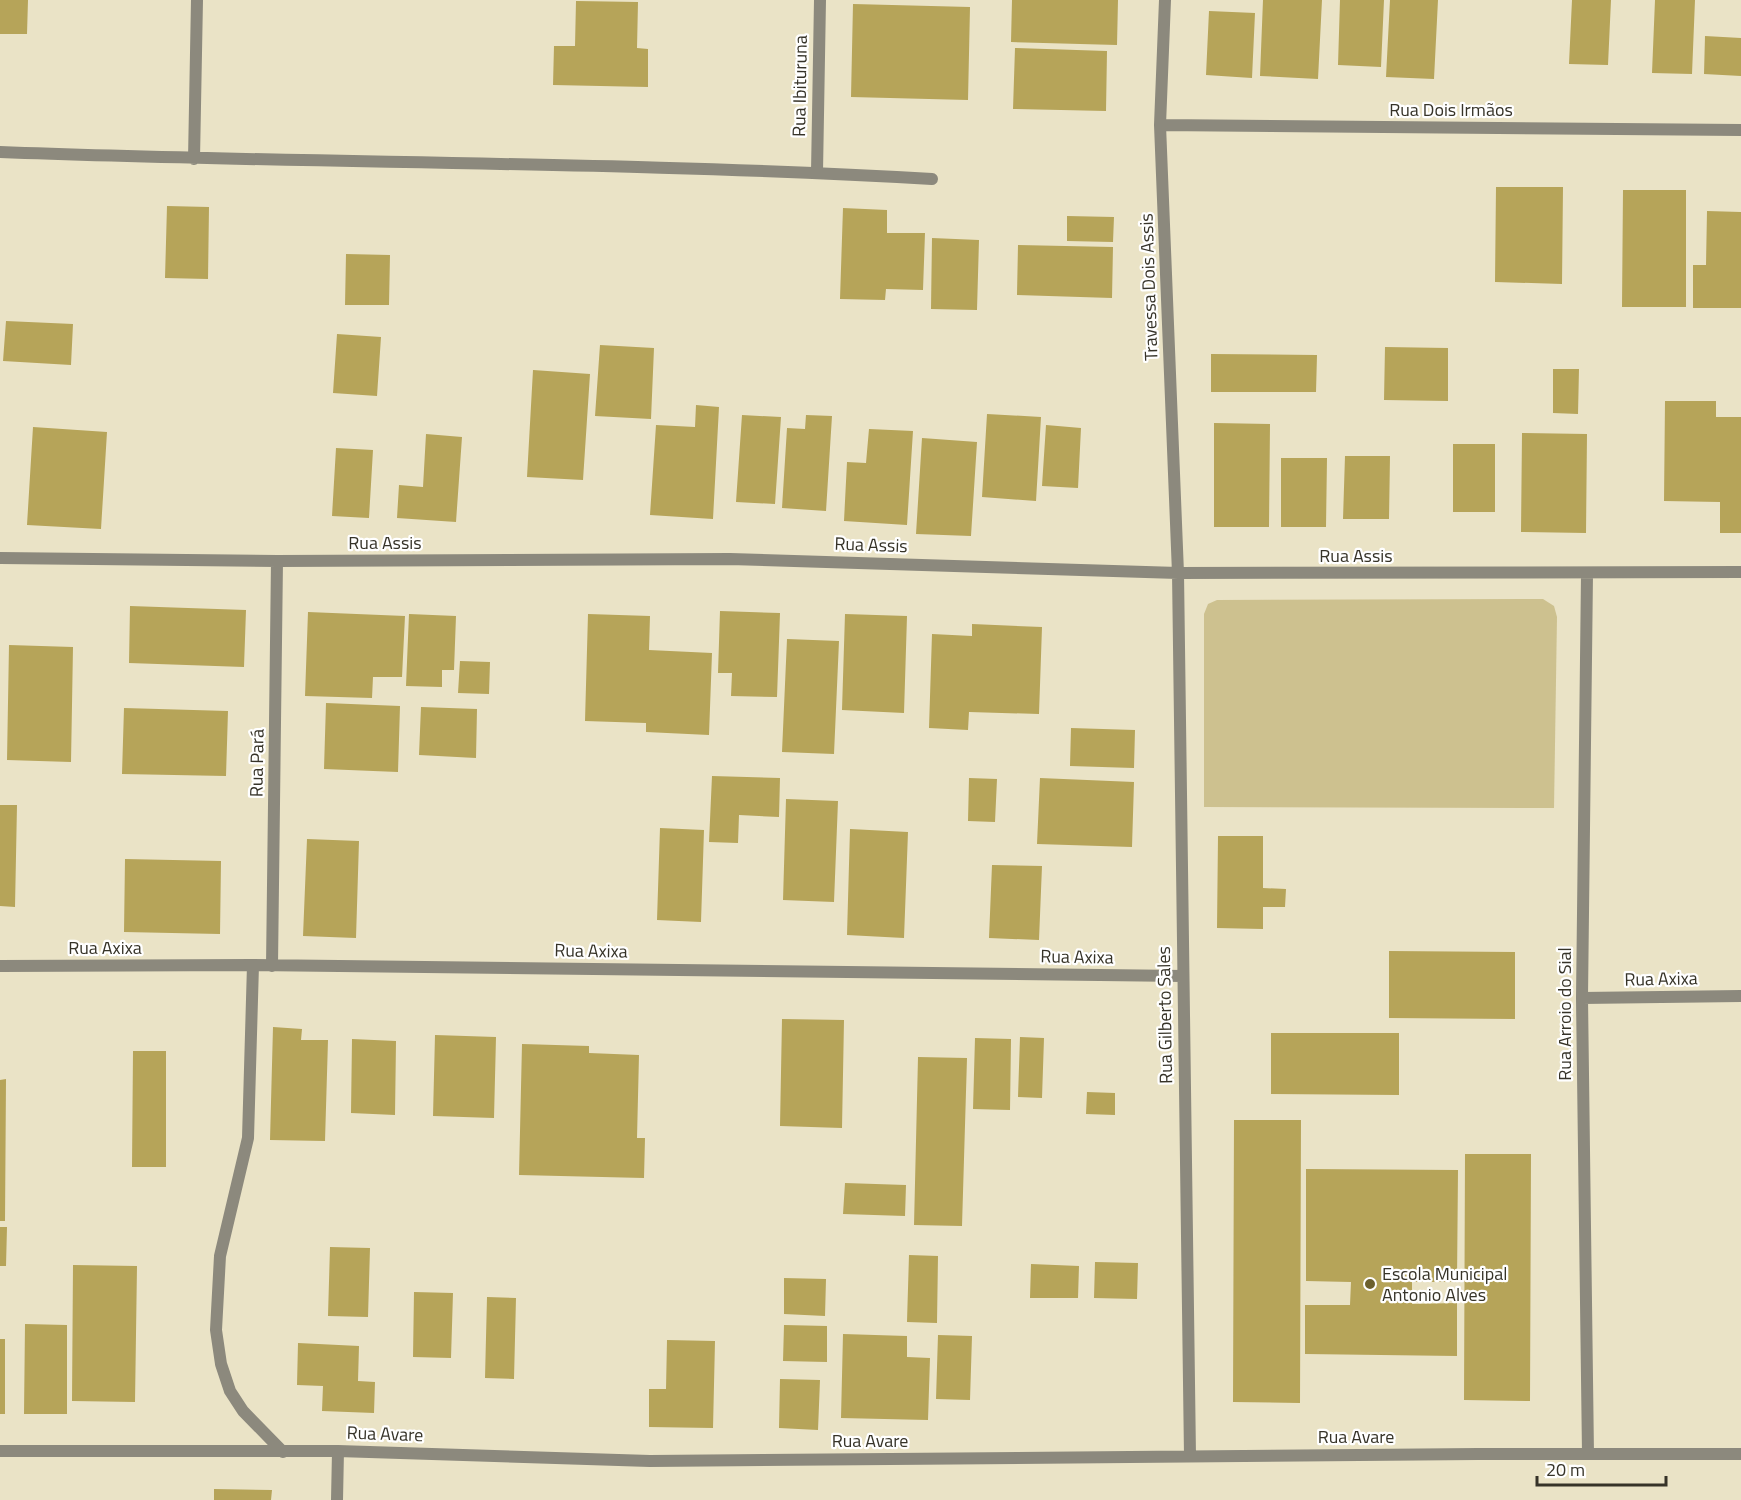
<svg xmlns="http://www.w3.org/2000/svg" width="1741" height="1500" viewBox="0 0 1741 1500" font-family="'Titillium Web',sans-serif">
  <rect width="100%" height="100%" fill="#eae3c6"/>
  <path fill="#cdc18f" d="M 1543,599 L 1554,606 L 1557,617 L 1554,808 L 1204,807 L 1204,614 L 1208,604 L 1217,600 Z"/>
  <path fill="#b6a459" d="M 0,0 L 28,0 L 27,34 L 0,34 Z
    M 1012,0 L 1118,0 L 1117,45 L 1011,42 Z
    M 1263,0 L 1322,0 L 1318,79 L 1260,76 Z
    M 1340,0 L 1384,0 L 1381,67 L 1338,65 Z
    M 1390,0 L 1438,0 L 1434,79 L 1386,77 Z
    M 1572,0 L 1611,0 L 1608,65 L 1569,64 Z
    M 1655,0 L 1695,0 L 1692,74 L 1652,73 Z
    M 576,1 L 638,2 L 637,48 L 648,49 L 648,87 L 553,85 L 554,46 L 575,46 Z
    M 853,4 L 970,7 L 968,100 L 851,97 Z
    M 1209,11 L 1255,13 L 1252,78 L 1206,75 Z
    M 1705,36 L 1741,38 L 1741,76 L 1704,74 Z
    M 1015,48 L 1107,51 L 1106,111 L 1013,109 Z
    M 1496,187 L 1563,187 L 1562,284 L 1495,282 Z
    M 1623,190 L 1686,190 L 1686,307 L 1622,307 Z
    M 167,206 L 209,207 L 208,279 L 165,278 Z
    M 843,208 L 887,210 L 887,233 L 925,233 L 923,290 L 886,289 L 885,300 L 840,299 Z
    M 1707,211 L 1741,212 L 1741,308 L 1693,308 L 1693,265 L 1706,265 Z
    M 1067,216 L 1114,217 L 1113,242 L 1067,241 Z
    M 932,238 L 979,240 L 977,310 L 931,309 Z
    M 1018,245 L 1113,247 L 1112,298 L 1017,295 Z
    M 346,254 L 390,255 L 389,305 L 345,305 Z
    M 6,321 L 73,324 L 71,365 L 3,361 Z
    M 337,334 L 381,337 L 377,396 L 333,393 Z
    M 600,345 L 654,348 L 651,419 L 595,416 Z
    M 1385,347 L 1448,348 L 1448,401 L 1384,400 Z
    M 1211,354 L 1317,355 L 1316,392 L 1211,392 Z
    M 1553,369 L 1579,369 L 1578,414 L 1553,413 Z
    M 533,370 L 590,374 L 583,480 L 527,477 Z
    M 1665,401 L 1716,401 L 1716,417 L 1741,417 L 1741,533 L 1720,533 L 1720,502 L 1664,501 Z
    M 696,405 L 719,407 L 713,519 L 650,515 L 656,425 L 695,427 Z
    M 987,414 L 1041,417 L 1036,501 L 982,497 Z
    M 742,415 L 781,417 L 775,504 L 736,502 Z
    M 806,415 L 832,416 L 826,511 L 782,508 L 787,428 L 805,429 Z
    M 1214,423 L 1270,424 L 1269,527 L 1214,527 Z
    M 1046,425 L 1081,428 L 1078,488 L 1042,486 Z
    M 33,427 L 107,432 L 101,529 L 27,525 Z
    M 869,429 L 913,431 L 907,525 L 844,521 L 847,462 L 866,463 Z
    M 1522,433 L 1587,434 L 1586,533 L 1521,532 Z
    M 426,434 L 462,437 L 456,522 L 397,518 L 399,485 L 423,487 Z
    M 922,438 L 977,442 L 971,536 L 916,534 Z
    M 1453,444 L 1495,444 L 1495,512 L 1453,512 Z
    M 336,448 L 373,450 L 369,518 L 332,516 Z
    M 1345,456 L 1390,456 L 1389,519 L 1343,519 Z
    M 1281,458 L 1327,458 L 1326,527 L 1281,527 Z
    M 130,606 L 246,610 L 244,667 L 129,663 Z
    M 720,611 L 780,613 L 777,697 L 731,696 L 732,673 L 718,673 Z
    M 308,612 L 405,616 L 402,677 L 373,677 L 372,698 L 305,696 Z
    M 409,614 L 456,616 L 454,670 L 442,670 L 442,687 L 406,686 Z
    M 588,614 L 650,616 L 649,650 L 712,653 L 709,735 L 646,732 L 646,723 L 585,721 Z
    M 845,614 L 907,616 L 904,713 L 842,710 Z
    M 972,624 L 1042,627 L 1039,714 L 969,712 L 968,730 L 929,728 L 932,634 L 972,636 Z
    M 787,639 L 839,641 L 834,754 L 782,752 Z
    M 9,645 L 73,647 L 71,762 L 7,760 Z
    M 460,661 L 490,662 L 489,694 L 458,693 Z
    M 326,703 L 400,706 L 398,772 L 324,769 Z
    M 421,707 L 477,709 L 476,758 L 419,755 Z
    M 124,708 L 228,711 L 226,776 L 122,774 Z
    M 1071,728 L 1135,730 L 1134,768 L 1070,766 Z
    M 712,776 L 780,778 L 779,817 L 739,815 L 738,843 L 709,842 Z
    M 969,778 L 997,779 L 995,822 L 968,821 Z
    M 1040,778 L 1134,782 L 1132,847 L 1037,844 Z
    M 786,799 L 838,801 L 834,902 L 783,900 Z
    M 0,805 L 17,805 L 15,907 L 0,906 Z
    M 660,828 L 704,830 L 701,922 L 657,920 Z
    M 850,829 L 908,832 L 904,938 L 847,935 Z
    M 1218,836 L 1263,836 L 1263,888 L 1286,889 L 1285,907 L 1263,907 L 1263,929 L 1217,928 Z
    M 307,839 L 359,841 L 356,938 L 303,936 Z
    M 125,859 L 221,861 L 220,934 L 124,932 Z
    M 992,865 L 1042,866 L 1039,940 L 989,938 Z
    M 1389,951 L 1515,952 L 1515,1019 L 1389,1018 Z
    M 782,1019 L 844,1020 L 842,1128 L 780,1126 Z
    M 273,1027 L 302,1029 L 301,1040 L 328,1040 L 325,1141 L 270,1140 Z
    M 1271,1033 L 1399,1033 L 1399,1095 L 1271,1094 Z
    M 435,1035 L 496,1037 L 494,1118 L 433,1116 Z
    M 1020,1037 L 1044,1038 L 1042,1098 L 1018,1097 Z
    M 975,1038 L 1011,1039 L 1010,1110 L 973,1109 Z
    M 352,1039 L 396,1041 L 395,1115 L 351,1113 Z
    M 522,1044 L 589,1046 L 589,1053 L 639,1055 L 637,1138 L 645,1138 L 644,1178 L 519,1175 Z
    M 133,1051 L 166,1051 L 166,1167 L 132,1167 Z
    M 918,1057 L 967,1058 L 962,1226 L 914,1225 Z
    M 6,1079 L 5,1221 L 0,1221 L 0,1080 Z
    M 1087,1092 L 1115,1093 L 1115,1115 L 1086,1114 Z
    M 1234,1120 L 1301,1120 L 1300,1403 L 1233,1402 Z
    M 1465,1154 L 1531,1154 L 1530,1401 L 1464,1400 Z
    M 1306,1169 L 1458,1170 L 1457,1282 L 1412,1282 L 1412,1304 L 1457,1303 L 1457,1356 L 1305,1354 L 1305,1305 L 1350,1305 L 1351,1282 L 1306,1281 Z
    M 845,1183 L 906,1185 L 905,1216 L 843,1214 Z
    M 0,1227 L 7,1227 L 6,1266 L 0,1266 Z
    M 330,1247 L 370,1248 L 368,1317 L 328,1316 Z
    M 909,1255 L 938,1256 L 937,1323 L 907,1322 Z
    M 1095,1262 L 1138,1263 L 1137,1299 L 1094,1298 Z
    M 1031,1264 L 1079,1266 L 1078,1298 L 1030,1298 Z
    M 73,1265 L 137,1266 L 135,1402 L 72,1401 Z
    M 784,1278 L 826,1279 L 825,1316 L 784,1314 Z
    M 414,1292 L 453,1293 L 451,1358 L 413,1357 Z
    M 487,1297 L 516,1298 L 514,1379 L 485,1378 Z
    M 25,1324 L 67,1325 L 67,1414 L 24,1414 Z
    M 784,1325 L 827,1326 L 827,1362 L 783,1361 Z
    M 843,1334 L 907,1336 L 907,1357 L 930,1358 L 928,1420 L 841,1418 Z
    M 938,1335 L 972,1336 L 970,1400 L 936,1399 Z
    M 0,1339 L 5,1339 L 5,1414 L 0,1414 Z
    M 667,1340 L 715,1341 L 713,1428 L 649,1427 L 649,1389 L 666,1389 Z
    M 298,1343 L 359,1346 L 358,1381 L 375,1382 L 374,1413 L 322,1411 L 323,1386 L 297,1385 Z
    M 780,1379 L 820,1380 L 818,1430 L 779,1428 Z
    M 214,1489 L 272,1490 L 271,1500 L 214,1500 Z"/>
  <g fill="none" stroke-linecap="round" stroke-linejoin="round">
    <path stroke="#8c897d" stroke-width="12" d="M 1165,0 L 1160,125 L 1178,573 L 1190,1456
      M 1160,125 L 1741,130
      M 0,152 C 311,164 622,161 932,179
      M 194,159 L 197,0
      M 817,172 L 820,0
      M 0,558 L 277,561 L 730,559 L 1178,573 L 1741,572
      M 1587,574 L 1582,998 L 1588,1454
      M 253,965 L 248,1138 L 220,1256 L 216,1330 L 221,1364 L 230,1391 L 243,1411 L 283,1452
      M 0,966 L 253,965 L 1183,976
      M 272,966 L 277,561
      M 1582,998 L 1741,996
      M 0,1451 L 338,1451 L 650,1461 L 1478,1454 L 1741,1454
      M 337,1500 L 338,1451"/>
  </g>
  <circle fill="#6d612e" stroke="#fff" stroke-width="2" cx="1370" cy="1284" r="6"/>
  <g text-anchor="middle" stroke-width="4.5" stroke-linejoin="round" paint-order="stroke">
    <g font-size="18" fill="#363328" stroke="#fff">
      <text transform="translate(800 86) rotate(-89)" y="6">Rua Ibituruna</text>
      <text x="1451" y="116">Rua Dois Irmãos</text>
      <text transform="translate(1149 287) rotate(-92)" y="6">Travessa Dois Assis</text>
      <text x="385" y="549">Rua Assis</text>
      <text transform="translate(871 545) rotate(2)" y="6">Rua Assis</text>
      <text x="1356" y="562">Rua Assis</text>
      <text transform="translate(257 763) rotate(-89)" y="6">Rua Pará</text>
      <text x="105" y="954">Rua Axixa</text>
      <text transform="translate(591 951) rotate(1)" y="6">Rua Axixa</text>
      <text transform="translate(1077 957) rotate(1)" y="6">Rua Axixa</text>
      <text transform="translate(1661 979) rotate(-1)" y="6">Rua Axixa</text>
      <text transform="translate(1565 1014) rotate(-90)" y="6">Rua Arroio do Sial</text>
      <text transform="translate(1165 1015) rotate(-91)" y="6">Rua Gilberto Sales</text>
      <text transform="translate(385 1434) rotate(2)" y="6">Rua Avare</text>
      <text x="1356" y="1443">Rua Avare</text>
      <text x="870" y="1447">Rua Avare</text>
    </g>
    <g font-size="18" fill="#363328" stroke="#fff" text-anchor="start">
      <text x="1382" y="1280">Escola Municipal<tspan x="1382" dy="21">Antonio Alves</tspan></text>
    </g>
  </g>
  <path d="M1537 1476v9h129v-9" fill="none" stroke="#363328" stroke-width="3"/>
  <text x="1546" y="1476" font-size="18" fill="#363328" stroke="#ffffff" stroke-width="4.5" paint-order="stroke">20 m</text>
</svg>
